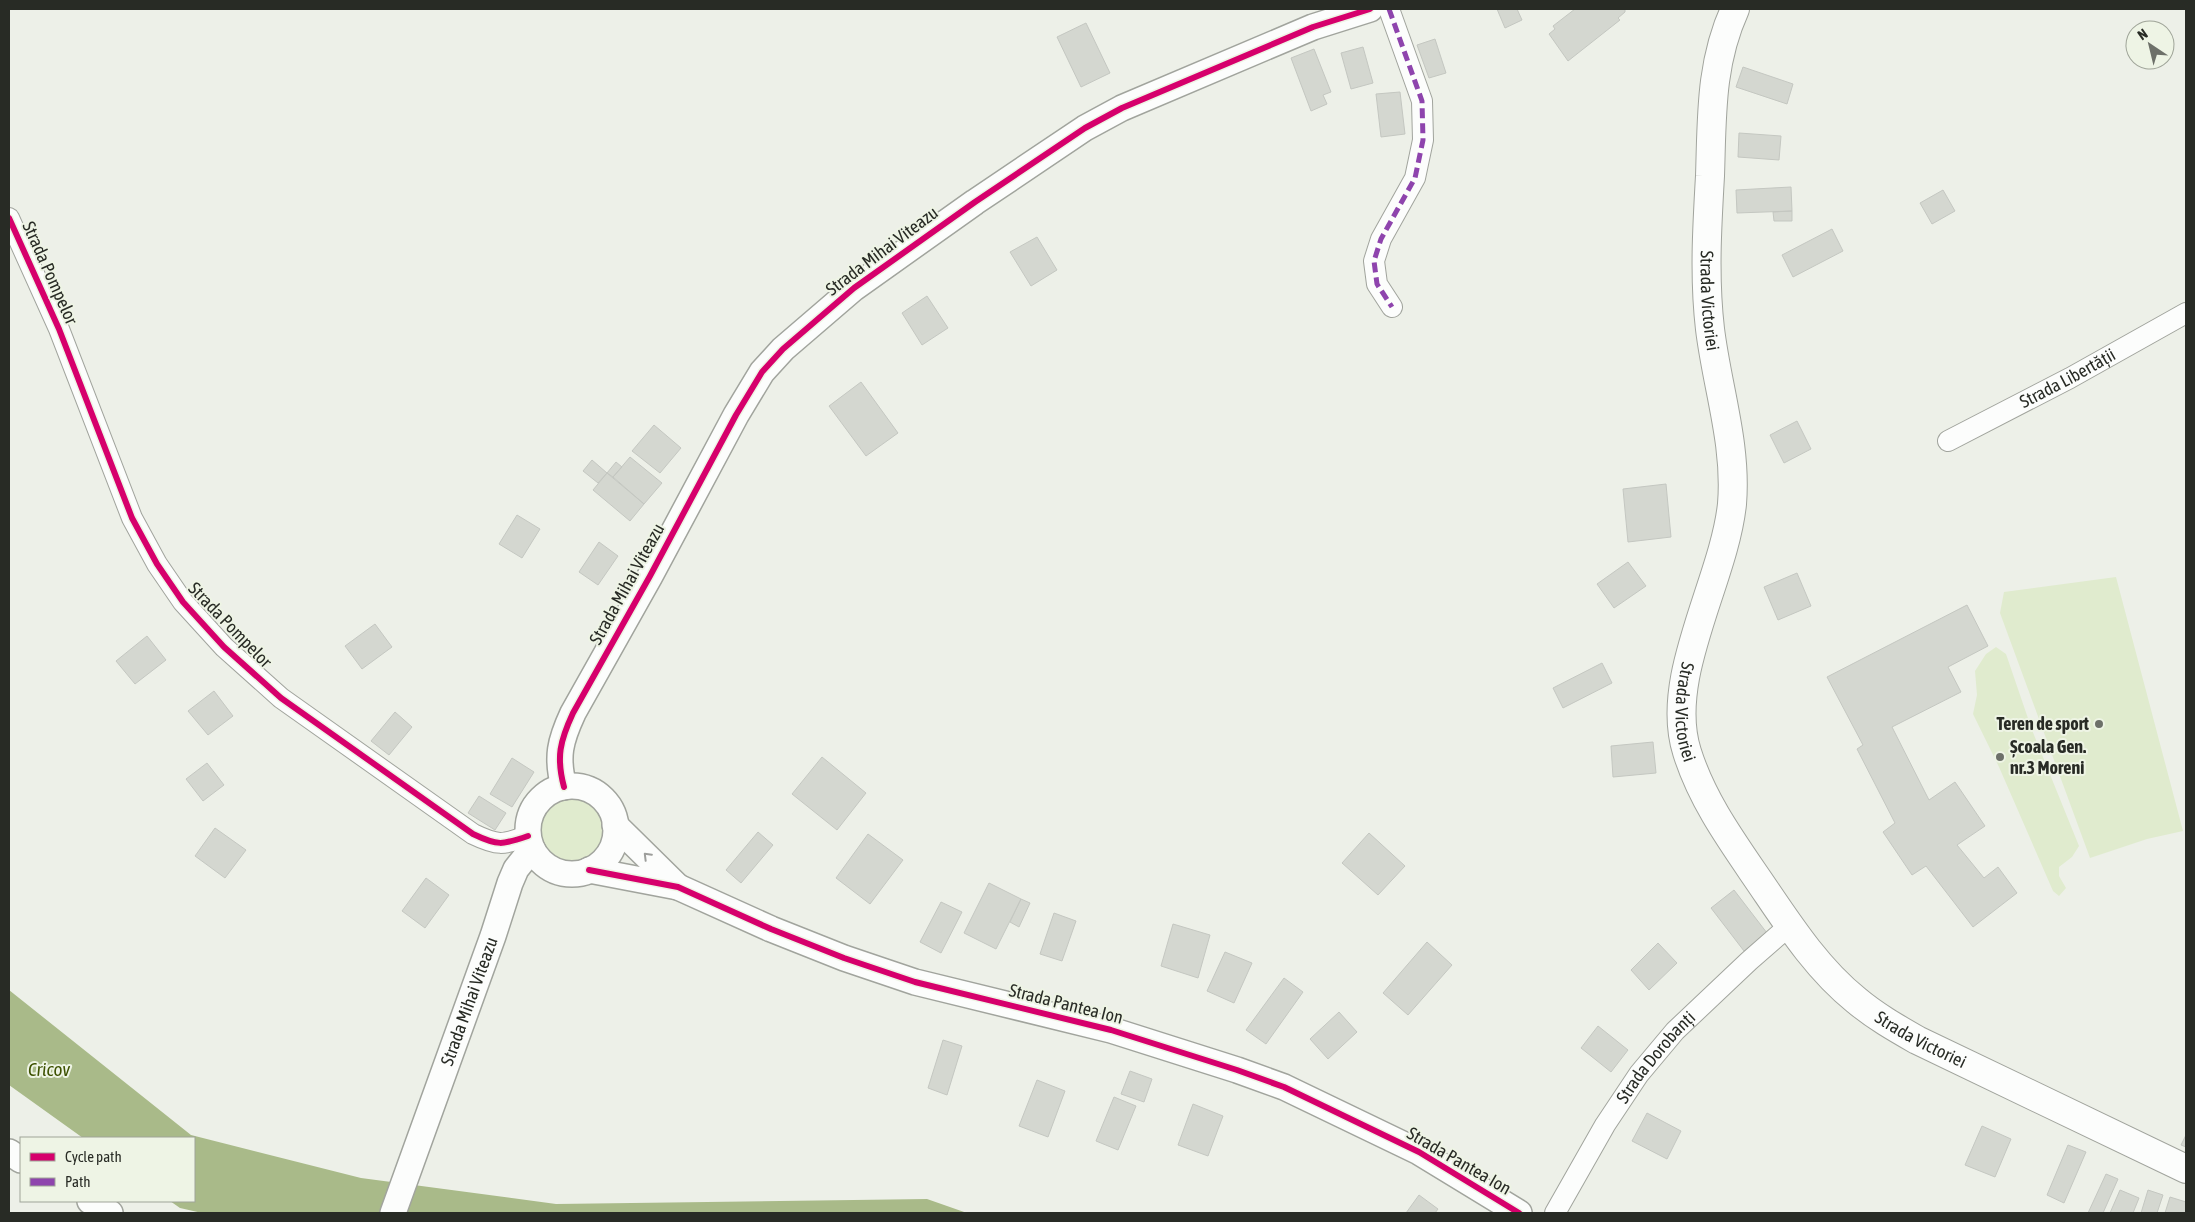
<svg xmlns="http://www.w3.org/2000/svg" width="2195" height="1222" viewBox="0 0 2195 1222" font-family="'Asap Condensed',sans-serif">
  <rect width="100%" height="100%" fill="#edf0e8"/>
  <path fill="#e0ebce" d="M 2116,577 L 2183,831 L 2147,839 L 2090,858 L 2000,613 L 2004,592 Z
    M 1996,647 L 2006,654 L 2032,730 L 2079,846 L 2072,857 L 2059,867 L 2059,876 L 2066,888 L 2059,896 L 2053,891 L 1999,767 L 1973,714 L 1977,695 L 1975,671 L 1986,654 Z
    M536 831a35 35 0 1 1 70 0a35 35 0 1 1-70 0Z"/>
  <path fill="#a9ba89" d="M 9,990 L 191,1135 L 361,1178 L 556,1204 L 927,1199 L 967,1213 L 202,1213 L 180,1208 L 170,1201 L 194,1201 L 194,1138 L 83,1138 L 9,1085 Z"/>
  <path fill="#d4d7d0" stroke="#c4c7c1" d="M 1497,9 L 1517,9 L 1522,20 L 1505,28 Z
    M 1575,9 L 1625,9 L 1625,12 L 1618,18 L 1620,20 L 1568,61 L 1549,34 L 1555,29 L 1553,26 Z
    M 1086,23 L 1110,73 L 1081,87 L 1057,37 Z
    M 1435,39 L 1446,73 L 1429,78 L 1417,45 Z
    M 1363,47 L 1373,83 L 1351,89 L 1341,53 Z
    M 1314,49 L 1331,92 L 1323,95 L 1327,104 L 1311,111 L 1291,58 Z
    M 1743,67 L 1793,84 L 1787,104 L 1736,87 Z
    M 1400,92 L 1405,134 L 1381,137 L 1376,94 Z
    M 1739,133 L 1781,136 L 1779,160 L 1738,157 Z
    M 1791,187 L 1792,211 L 1737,213 L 1736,190 Z
    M 1943,190 L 1955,211 L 1932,224 L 1920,203 Z
    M 1792,211 L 1792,221 L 1774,221 L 1773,212 Z
    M 1832,229 L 1843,251 L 1793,277 L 1782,255 Z
    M 1037,237 L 1057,270 L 1031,286 L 1010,252 Z
    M 927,296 L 948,328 L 922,345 L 902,313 Z
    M 861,382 L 898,433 L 866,456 L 829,406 Z
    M 1797,421 L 1811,449 L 1784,463 L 1770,435 Z
    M 654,425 L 681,448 L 660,473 L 632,451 Z
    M 630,457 L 662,483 L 644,504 L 613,477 Z
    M 592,460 L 607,473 L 598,483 L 583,471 Z
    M 616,462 L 622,467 L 613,477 L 607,473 Z
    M 607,473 L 644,504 L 630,521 L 593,490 Z
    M 1666,484 L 1671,537 L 1628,542 L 1623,489 Z
    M 517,515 L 540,529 L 522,558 L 499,544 Z
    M 599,542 L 618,556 L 598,585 L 579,572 Z
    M 1628,562 L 1646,586 L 1614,608 L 1597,584 Z
    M 1797,573 L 1811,606 L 1778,620 L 1764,587 Z
    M 1967,605 L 1988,646 L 1948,667 L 1961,692 L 1892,727 L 1929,800 L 1955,782 L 1985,826 L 1957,845 L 1984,878 L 1998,867 L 2017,893 L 1973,927 L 1926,866 L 1912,875 L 1883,832 L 1895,823 L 1857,749 L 1863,745 L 1827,677 Z
    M 375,624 L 392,647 L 362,669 L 345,646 Z
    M 147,636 L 166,660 L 135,684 L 116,661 Z
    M 1602,663 L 1612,683 L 1563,708 L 1553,688 Z
    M 214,691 L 233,716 L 208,735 L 188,711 Z
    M 395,712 L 412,727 L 389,755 L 371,741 Z
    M 1653,742 L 1656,773 L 1613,777 L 1611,746 Z
    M 822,757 L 866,793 L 837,830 L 792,794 Z
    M 512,758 L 534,772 L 512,807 L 490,794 Z
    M 207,763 L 224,785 L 203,801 L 186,779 Z
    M 479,796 L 506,813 L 495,830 L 468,813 Z
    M 215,828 L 246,850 L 225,878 L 195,856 Z
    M 758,832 L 773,845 L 741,883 L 726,870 Z
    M 1369,833 L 1405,866 L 1378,895 L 1342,863 Z
    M 868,834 L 903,860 L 870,904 L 836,878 Z
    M 426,878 L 449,895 L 425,928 L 402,911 Z
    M 989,883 L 1021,899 L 996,949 L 964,933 Z
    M 1734,890 L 1767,933 L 1744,951 L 1711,908 Z
    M 1021,899 L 1030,903 L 1019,927 L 1010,922 Z
    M 941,902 L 962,912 L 941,953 L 920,942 Z
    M 1054,913 L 1076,921 L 1062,961 L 1040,954 Z
    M 1173,924 L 1210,935 L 1198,978 L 1161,966 Z
    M 1427,942 L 1452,965 L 1408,1015 L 1383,993 Z
    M 1658,943 L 1677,963 L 1649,990 L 1631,970 Z
    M 1225,952 L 1252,963 L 1234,1003 L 1207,991 Z
    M 1284,978 L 1303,992 L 1266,1044 L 1246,1030 Z
    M 1339,1012 L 1357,1032 L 1328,1059 L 1310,1039 Z
    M 1598,1026 L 1628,1050 L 1611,1072 L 1581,1048 Z
    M 943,1040 L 962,1046 L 947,1095 L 928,1088 Z
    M 1130,1071 L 1152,1079 L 1144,1102 L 1121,1094 Z
    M 1037,1080 L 1065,1091 L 1048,1137 L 1019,1126 Z
    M 1114,1097 L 1136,1106 L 1118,1150 L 1096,1141 Z
    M 1193,1104 L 1223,1116 L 1208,1156 L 1178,1145 Z
    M 1647,1113 L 1681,1131 L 1667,1159 L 1632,1141 Z
    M 1982,1126 L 2011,1139 L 1995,1177 L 1965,1165 Z
    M 2186,1135 L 2186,1147 L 2181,1145 Z
    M 2068,1145 L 2086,1152 L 2064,1203 L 2047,1195 Z
    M 2106,1174 L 2118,1179 L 2103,1213 L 2088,1213 Z
    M 2120,1190 L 2139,1198 L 2133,1213 L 2110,1213 Z
    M 2148,1190 L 2163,1195 L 2157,1213 L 2141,1213 Z
    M 1419,1195 L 1438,1209 L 1435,1213 L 1406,1213 Z
    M 2170,1197 L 2186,1202 L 2186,1213 L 2165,1213 Z"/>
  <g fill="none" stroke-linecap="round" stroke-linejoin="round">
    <defs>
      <g id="minor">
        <path d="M 1389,9 L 1422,101 L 1423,140 L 1415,178 L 1381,239 L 1374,261 L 1377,284 L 1392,307"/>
        <path d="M 9,218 L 59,329 L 132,518 L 157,564 L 183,602 L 224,647 L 281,698 L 473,834 C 498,846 502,845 528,836"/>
        <path id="s1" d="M 1948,441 L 2070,378 L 2186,313"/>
        <path id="s2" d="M 1555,1213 L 1605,1125 L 1639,1074 L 1675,1031 L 1749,961 L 1789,926"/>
      </g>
      <g id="tertiary">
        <circle cx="572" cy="830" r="44"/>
        <path d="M 564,787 C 556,757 560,741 573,713 L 650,576 L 736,415 L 762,372 L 783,349 L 854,288 L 975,202 L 1085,128 L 1122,108 L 1313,27 L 1370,9"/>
        <path d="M 615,825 L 678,887"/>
        <path d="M 589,870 L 678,887 L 771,929 L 844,958 L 915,982 L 1111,1030 L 1237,1070 L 1284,1087 L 1419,1152 L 1519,1213"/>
        <path d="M 9,1152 L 21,1160"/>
        <path d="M 90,1201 L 110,1213"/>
        <path id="s3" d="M 393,1213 L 493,936 L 510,883 L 516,869 L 532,849"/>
      </g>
      <g id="secondary">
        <path id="s4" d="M 1735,9 C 1710,64 1712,117 1710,176 C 1707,227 1704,278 1710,329 C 1717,387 1737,444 1732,504 C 1724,581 1663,677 1687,752 C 1702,800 1731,840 1759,881 C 1787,922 1816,968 1856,1000 C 1875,1016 1896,1028 1917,1040 L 2186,1169"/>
      </g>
    </defs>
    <use href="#minor" stroke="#a1a49d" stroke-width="22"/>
    <use href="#tertiary" stroke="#a1a49d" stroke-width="28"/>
    <use href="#secondary" stroke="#a1a49d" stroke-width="30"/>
    <use href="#minor" stroke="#fcfdfc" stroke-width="20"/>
    <use href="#tertiary" stroke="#fcfdfc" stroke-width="25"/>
    <use href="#secondary" stroke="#fcfdfc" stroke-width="28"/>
    <path stroke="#8e44ad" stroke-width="5" stroke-dasharray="10 5" stroke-linecap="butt" d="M 1389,9 L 1422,101 L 1423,140 L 1415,178 L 1381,239 L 1374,261 L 1377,284 L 1392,307"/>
    <defs>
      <path id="cycleway" d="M 9,218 L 59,329 L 132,518 L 157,564 L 183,602 L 224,647 L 281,698 L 473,834 C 498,846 502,845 528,836
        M 564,787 C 556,757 560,741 573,713 L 650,576 L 736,415 L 762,372 L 783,349 L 854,288 L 975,202 L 1085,128 L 1122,108 L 1313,27 L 1370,9
        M 589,870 L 678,887 L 771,929 L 844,958 L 915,982 L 1111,1030 L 1237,1070 L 1284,1087 L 1419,1152 L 1519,1213"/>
    </defs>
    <use href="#cycleway" stroke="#eef4e5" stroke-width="9"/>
    <use href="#cycleway" stroke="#d6006c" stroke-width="6"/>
  </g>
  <defs><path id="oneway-chevron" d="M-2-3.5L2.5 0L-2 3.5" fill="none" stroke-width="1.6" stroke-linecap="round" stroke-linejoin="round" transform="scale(1.25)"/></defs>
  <use stroke="#9d9e9b" href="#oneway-chevron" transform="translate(647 856) rotate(-135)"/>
  <g fill="#6d7069" stroke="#eef4e5" stroke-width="2">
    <circle cx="2099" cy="724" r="5"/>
    <circle cx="2000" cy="757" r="5"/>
  </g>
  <g text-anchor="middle" stroke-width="4" stroke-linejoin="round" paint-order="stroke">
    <g font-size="18" fill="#282b25" stroke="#eef4e5">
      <text transform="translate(882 251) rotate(-37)" y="6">Strada Mihai Viteazu</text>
      <text transform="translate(50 273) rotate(66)" y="6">Strada Pompelor</text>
      <text dy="6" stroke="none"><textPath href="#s4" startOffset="295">Strada Victoriei</textPath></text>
      <text dy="6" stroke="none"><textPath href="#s1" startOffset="135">Strada Libertății</textPath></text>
      <text transform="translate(627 584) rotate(-61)" y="6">Strada Mihai Viteazu</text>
      <text transform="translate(230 625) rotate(46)" y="6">Strada Pompelor</text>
      <text dy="6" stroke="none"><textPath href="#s4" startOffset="715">Strada Victoriei</textPath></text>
      <text dy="6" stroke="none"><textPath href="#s3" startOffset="225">Strada Mihai Viteazu</textPath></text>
      <text transform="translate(1066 1004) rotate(14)" y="6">Strada Pantea Ion</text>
      <text dy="6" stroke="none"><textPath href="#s4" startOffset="1134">Strada Victoriei</textPath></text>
      <text dy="6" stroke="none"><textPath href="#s2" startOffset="186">Strada Dorobanți</textPath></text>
      <text transform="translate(1459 1161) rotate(30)" y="6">Strada Pantea Ion</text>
    </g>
    <g font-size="18" font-weight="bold" fill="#282b25" stroke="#eef4e5" text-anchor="end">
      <text x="2089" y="730">Teren de sport</text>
      <text x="2010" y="753" text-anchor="start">Școala Gen.<tspan x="2010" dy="21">nr.3 Moreni</tspan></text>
    </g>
    <g font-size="19" font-style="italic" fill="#3d5101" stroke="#eef4e5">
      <text x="49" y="1076">Cricov</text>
    </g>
  </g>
  <rect width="2195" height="1222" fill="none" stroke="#282b25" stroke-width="20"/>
  <rect x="20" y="1137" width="175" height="65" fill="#eef4e5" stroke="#9fa498"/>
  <rect x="30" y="1153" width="25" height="8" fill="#d6006c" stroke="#9fa498"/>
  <text x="65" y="1162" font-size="15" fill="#282b25">Cycle path</text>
  <rect x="30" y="1178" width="25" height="8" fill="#8e44ad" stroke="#9fa498"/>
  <text x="65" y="1187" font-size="15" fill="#282b25">Path</text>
  <g transform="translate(2150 45) rotate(325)"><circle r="24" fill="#eef4e5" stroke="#9fa498"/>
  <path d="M0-4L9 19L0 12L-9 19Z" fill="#6d7069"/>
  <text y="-8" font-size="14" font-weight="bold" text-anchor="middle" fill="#282b25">N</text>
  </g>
</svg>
